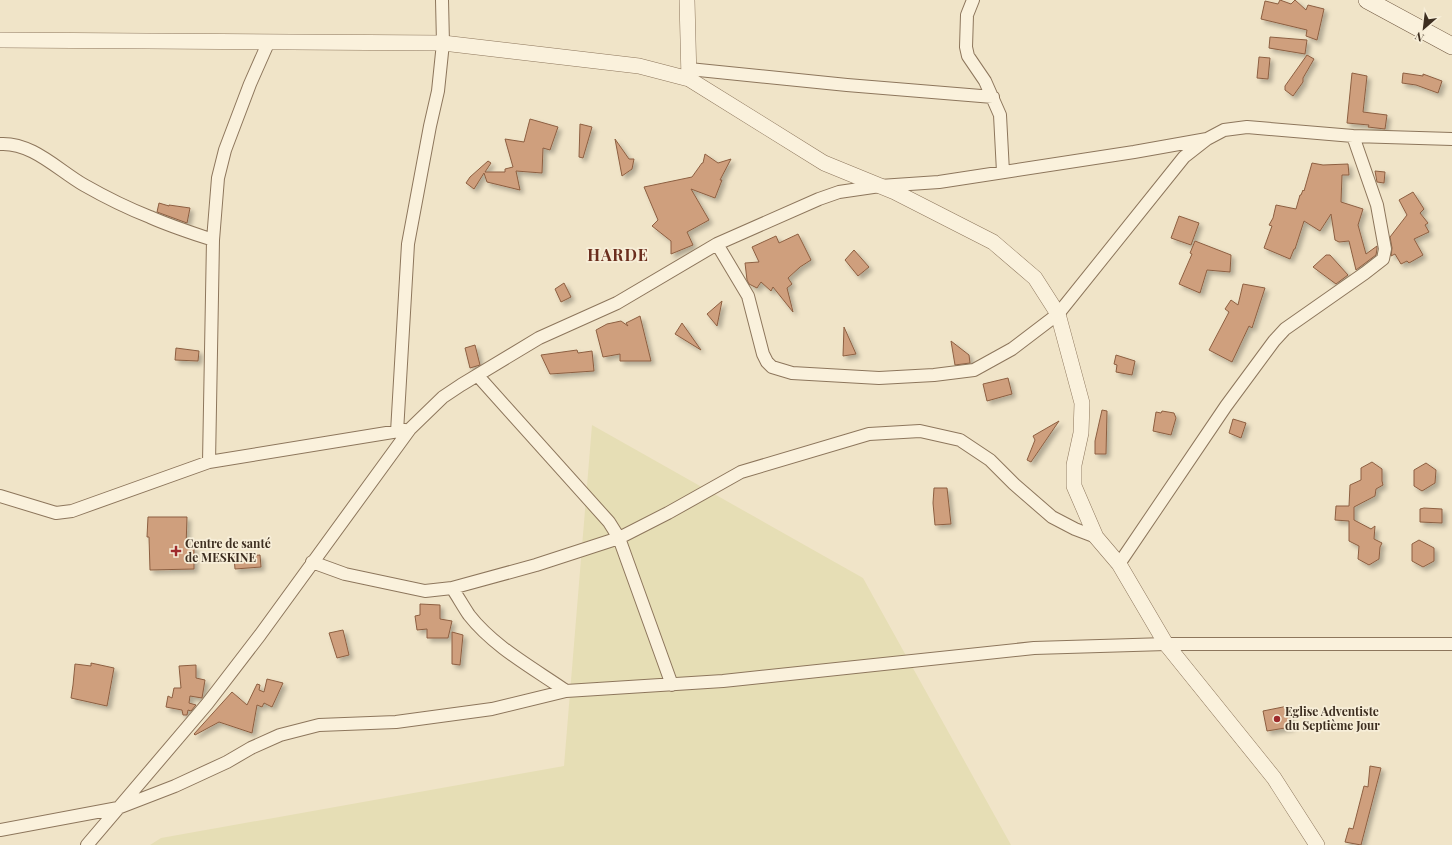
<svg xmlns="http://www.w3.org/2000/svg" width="1452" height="845" viewBox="0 0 1452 845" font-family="'Playfair Display',serif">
  <defs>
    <filter id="shadow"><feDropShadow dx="3.5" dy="3.5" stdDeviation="2" flood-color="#0004"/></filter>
  </defs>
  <rect width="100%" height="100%" fill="#f0e4c8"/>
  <path fill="#e6deb5" d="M 592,425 L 863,578 L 1011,845 L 150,845 L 161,838 L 564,766 Z"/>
  <path fill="#cf9f7d" stroke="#8d5f41" filter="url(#shadow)" d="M 1280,0 L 1291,4 L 1295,0 L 1306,10 L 1308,5 L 1324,9 L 1317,40 L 1306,36 L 1307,30 L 1261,19 L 1265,1 L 1278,4 Z
    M 1270,37 L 1307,40 L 1305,54 L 1269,48 Z
    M 1307,55 L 1314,59 L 1303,78 L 1303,82 L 1293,96 L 1285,90 L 1285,86 Z
    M 1259,57 L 1270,58 L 1268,79 L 1257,78 Z
    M 1352,73 L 1367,76 L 1363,112 L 1387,115 L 1385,129 L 1368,127 L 1369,125 L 1347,123 Z
    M 1403,73 L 1423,76 L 1423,74 L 1442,81 L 1438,93 L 1416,85 L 1402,83 Z
    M 530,119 L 558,127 L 550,150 L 543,148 L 542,173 L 516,171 L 520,190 L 487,182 L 484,173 L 474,189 L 466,183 L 470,177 L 488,161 L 491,163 L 485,172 L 505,172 L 505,169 L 513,167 L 505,139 L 524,142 Z
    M 580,124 L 592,127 L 583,158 L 579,157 Z
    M 615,139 L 629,159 L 634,159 L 632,169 L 622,176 Z
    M 705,154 L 718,163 L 731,159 L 720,180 L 722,180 L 715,198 L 691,189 L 709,220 L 687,232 L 693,245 L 671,254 L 671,241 L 652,226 L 658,220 L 644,187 L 692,177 L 702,163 L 703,163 Z
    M 1312,163 L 1323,165 L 1348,164 L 1349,175 L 1342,175 L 1341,202 L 1363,209 L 1358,225 L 1366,254 L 1377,246 L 1377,249 L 1376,255 L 1356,270 L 1349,241 L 1339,242 L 1335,240 L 1331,214 L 1320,231 L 1304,221 L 1295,249 L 1294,249 L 1290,259 L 1264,248 L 1272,226 L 1269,225 L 1273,218 L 1276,205 L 1296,209 L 1300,195 L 1301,195 L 1303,190 L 1304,191 Z
    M 1375,171 L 1385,172 L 1384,183 L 1377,182 Z
    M 1413,192 L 1424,209 L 1420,213 L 1428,223 L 1425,225 L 1429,232 L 1414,239 L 1423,255 L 1409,263 L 1407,261 L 1401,264 L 1395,254 L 1391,256 L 1392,248 L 1390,237 L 1407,215 L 1399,200 Z
    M 159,203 L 169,206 L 169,205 L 190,208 L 187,223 L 157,212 Z
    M 1179,216 L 1199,223 L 1191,245 L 1171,238 Z
    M 798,234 L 811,260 L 800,267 L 788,278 L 792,284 L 787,288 L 793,312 L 773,287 L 771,291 L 761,282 L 757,288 L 749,284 L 747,280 L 745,263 L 759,262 L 752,247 L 776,236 L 779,243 Z
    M 1195,241 L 1231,255 L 1230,272 L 1207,270 L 1200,293 L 1179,284 L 1192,254 L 1190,253 Z
    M 854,250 L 869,267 L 858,276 L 845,260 Z
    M 1326,255 L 1330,255 L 1348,275 L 1336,284 L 1313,267 Z
    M 564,283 L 571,297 L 561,302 L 555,289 Z
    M 1243,284 L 1265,288 L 1252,328 L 1249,326 L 1232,362 L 1209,350 L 1229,312 L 1225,309 L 1231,300 L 1238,305 Z
    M 722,301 L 717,326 L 707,314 Z
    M 640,316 L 651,361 L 620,361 L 620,354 L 603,357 L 596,330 L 607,324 L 621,321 L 628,326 L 626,323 Z
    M 682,323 L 701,350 L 675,334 Z
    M 844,327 L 856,354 L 843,356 Z
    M 951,341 L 969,355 L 970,363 L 955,365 Z
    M 475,345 L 480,365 L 470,368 L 465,348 Z
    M 176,348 L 199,351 L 198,361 L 175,360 Z
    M 577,350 L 578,353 L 592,351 L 594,371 L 550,374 L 541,355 Z
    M 1116,355 L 1135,361 L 1132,375 L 1116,372 L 1117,365 L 1114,364 Z
    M 1008,378 L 1012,394 L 987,401 L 983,384 Z
    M 1102,410 L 1107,411 L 1106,454 L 1095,454 L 1095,441 Z
    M 1162,411 L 1174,413 L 1176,418 L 1171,435 L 1153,431 L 1156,412 L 1161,413 Z
    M 1233,419 L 1246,423 L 1241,438 L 1229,433 Z
    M 1059,421 L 1031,462 L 1027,460 L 1035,440 L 1033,436 Z
    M 1372,462 L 1382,469 L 1382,481 L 1383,485 L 1376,489 L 1375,496 L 1354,507 L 1354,520 L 1371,529 L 1375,526 L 1374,539 L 1382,543 L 1380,547 L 1379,559 L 1369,565 L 1358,559 L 1359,546 L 1349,541 L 1349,521 L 1335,520 L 1336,506 L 1349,506 L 1350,485 L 1361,480 L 1361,468 Z
    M 1426,463 L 1436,470 L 1435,483 L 1422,491 L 1414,486 L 1414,470 Z
    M 934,488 L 947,488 L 951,524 L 935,525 L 933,503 Z
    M 1424,508 L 1442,509 L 1442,523 L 1420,522 L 1420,509 Z
    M 148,517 L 187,517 L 186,547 L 194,547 L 194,569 L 150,570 L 149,537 L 147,537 Z
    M 1419,540 L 1434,548 L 1434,561 L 1423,567 L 1412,561 L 1412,544 Z
    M 260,555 L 261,567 L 235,569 L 234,557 Z
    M 420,604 L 440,605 L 440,619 L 452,621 L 448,638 L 427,638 L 427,629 L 417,630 L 415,616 L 420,615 Z
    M 343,630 L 349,655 L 337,658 L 329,633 Z
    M 452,632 L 463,635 L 460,665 L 452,664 Z
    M 91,663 L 114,668 L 107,706 L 71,698 L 73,685 L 75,664 L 91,666 Z
    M 196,665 L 196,678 L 205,680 L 202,698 L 190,696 L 189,703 L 196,705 L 191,711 L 188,710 L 187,715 L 183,715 L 182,710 L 166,707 L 168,696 L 172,698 L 174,688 L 181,688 L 179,666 Z
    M 267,679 L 283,683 L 272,707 L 264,703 L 262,707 L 257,705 L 252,733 L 219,722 L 195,735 L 194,734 L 232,692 L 247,705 L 257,684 L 260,685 L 259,690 L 264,692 Z
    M 1288,706 L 1291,727 L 1267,731 L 1263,711 Z
    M 1370,766 L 1381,768 L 1361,845 L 1345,842 L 1349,828 L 1353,829 L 1364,786 L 1368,787 Z"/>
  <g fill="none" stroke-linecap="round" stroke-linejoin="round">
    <defs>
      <path id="minor" d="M 973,0 L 967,15 L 966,47 L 968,56 L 985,81 L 1000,115 L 1003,172
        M 689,69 L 847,85 L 993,97
        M 0,144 C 32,142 58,170 84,185 C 105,197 127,208 150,217 C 170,226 192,233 213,240
        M 717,244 L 748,296 L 763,354 L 767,362 L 772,367 L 792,373 L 879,378 L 934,375 L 974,370 L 1012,349 L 1058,314 L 1184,157 L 1207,139 L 1224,130 L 1247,127 L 1353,136 L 1452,139
        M 478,376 L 609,522 L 619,538 L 672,685
        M 397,432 L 408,244 L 430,126 L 438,91 L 443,43 L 442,0
        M 209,462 L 213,240 L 218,178 L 225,150 L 250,84 L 269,41
        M 0,496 L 56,513 L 72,511 L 209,462 L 405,430
        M 312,562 L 345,574 L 425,591 L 452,588 L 536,565 L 619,538 L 668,513 L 741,472 L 869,434 L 920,431 L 960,440 L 990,460 L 1014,484 L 1052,517 L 1075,529 L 1096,537
        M 1119,564 L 1226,406 L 1274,341 L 1285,329 L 1365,273 L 1383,259 L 1385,249 L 1377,205 L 1353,136
        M 452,588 C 458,597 463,606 469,615 C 494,647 533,668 566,691
        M 0,830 L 118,808 L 175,786 L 227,762 L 251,748 L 280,735 L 319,725 L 396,722 L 492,709 L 566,691 L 723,681 L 1034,648 L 1166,644 L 1452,644
        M 87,845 L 207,704 L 260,635 L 410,429 L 443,397 L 461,385 L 539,338 L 617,303 L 717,244 L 819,199 L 839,192 L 880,186 L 939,182 L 1134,152 L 1207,139"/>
      <path id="tertiary" d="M 687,0 L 689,79 L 824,163 L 895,192 L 993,242 L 1035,278 L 1058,314 L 1082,403 L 1081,433 L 1074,465 L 1074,486 L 1096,537 L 1119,564 L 1166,644 L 1274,778 L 1317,845
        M 0,40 L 443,43 L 639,66 L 689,79"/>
      <path id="secondary" d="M 1367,0 L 1452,46"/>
    </defs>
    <use href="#minor" stroke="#8d765c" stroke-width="14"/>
    <use href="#tertiary" stroke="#8d765c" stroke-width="16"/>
    <use href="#secondary" stroke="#6f573f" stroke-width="18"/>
    <use href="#minor" stroke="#faf1dc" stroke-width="12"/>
    <use href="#tertiary" stroke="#faf1dc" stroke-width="15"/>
    <use href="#secondary" stroke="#faf1dc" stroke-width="17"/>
  </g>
  <g fill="#9e2a2b" stroke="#f7eed8" stroke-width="1.5">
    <path d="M174 545h4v4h4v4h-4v4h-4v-4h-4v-4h4z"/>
    <circle cx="1277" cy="719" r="4"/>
  </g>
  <g text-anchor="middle" stroke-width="3.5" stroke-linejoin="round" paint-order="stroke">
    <g font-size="12" font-weight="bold" fill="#3d2e20" stroke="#f7eed8" text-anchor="start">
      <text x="185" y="548">Centre de santé<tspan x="185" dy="14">de MESKINE</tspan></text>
      <text x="1285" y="716">Eglise Adventiste<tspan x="1285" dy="14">du Septième Jour</tspan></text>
    </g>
    <g font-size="16" font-weight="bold" letter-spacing="1" fill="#6b2e1e" stroke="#f7eed8">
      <text x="618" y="261">HARDE</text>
    </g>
  </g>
  <g transform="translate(1424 28) rotate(208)" stroke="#f7eed8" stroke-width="3" paint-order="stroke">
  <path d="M0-3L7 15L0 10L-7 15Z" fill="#3d2e20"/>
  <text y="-6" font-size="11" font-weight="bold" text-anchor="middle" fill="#3d2e20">N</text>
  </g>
</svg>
